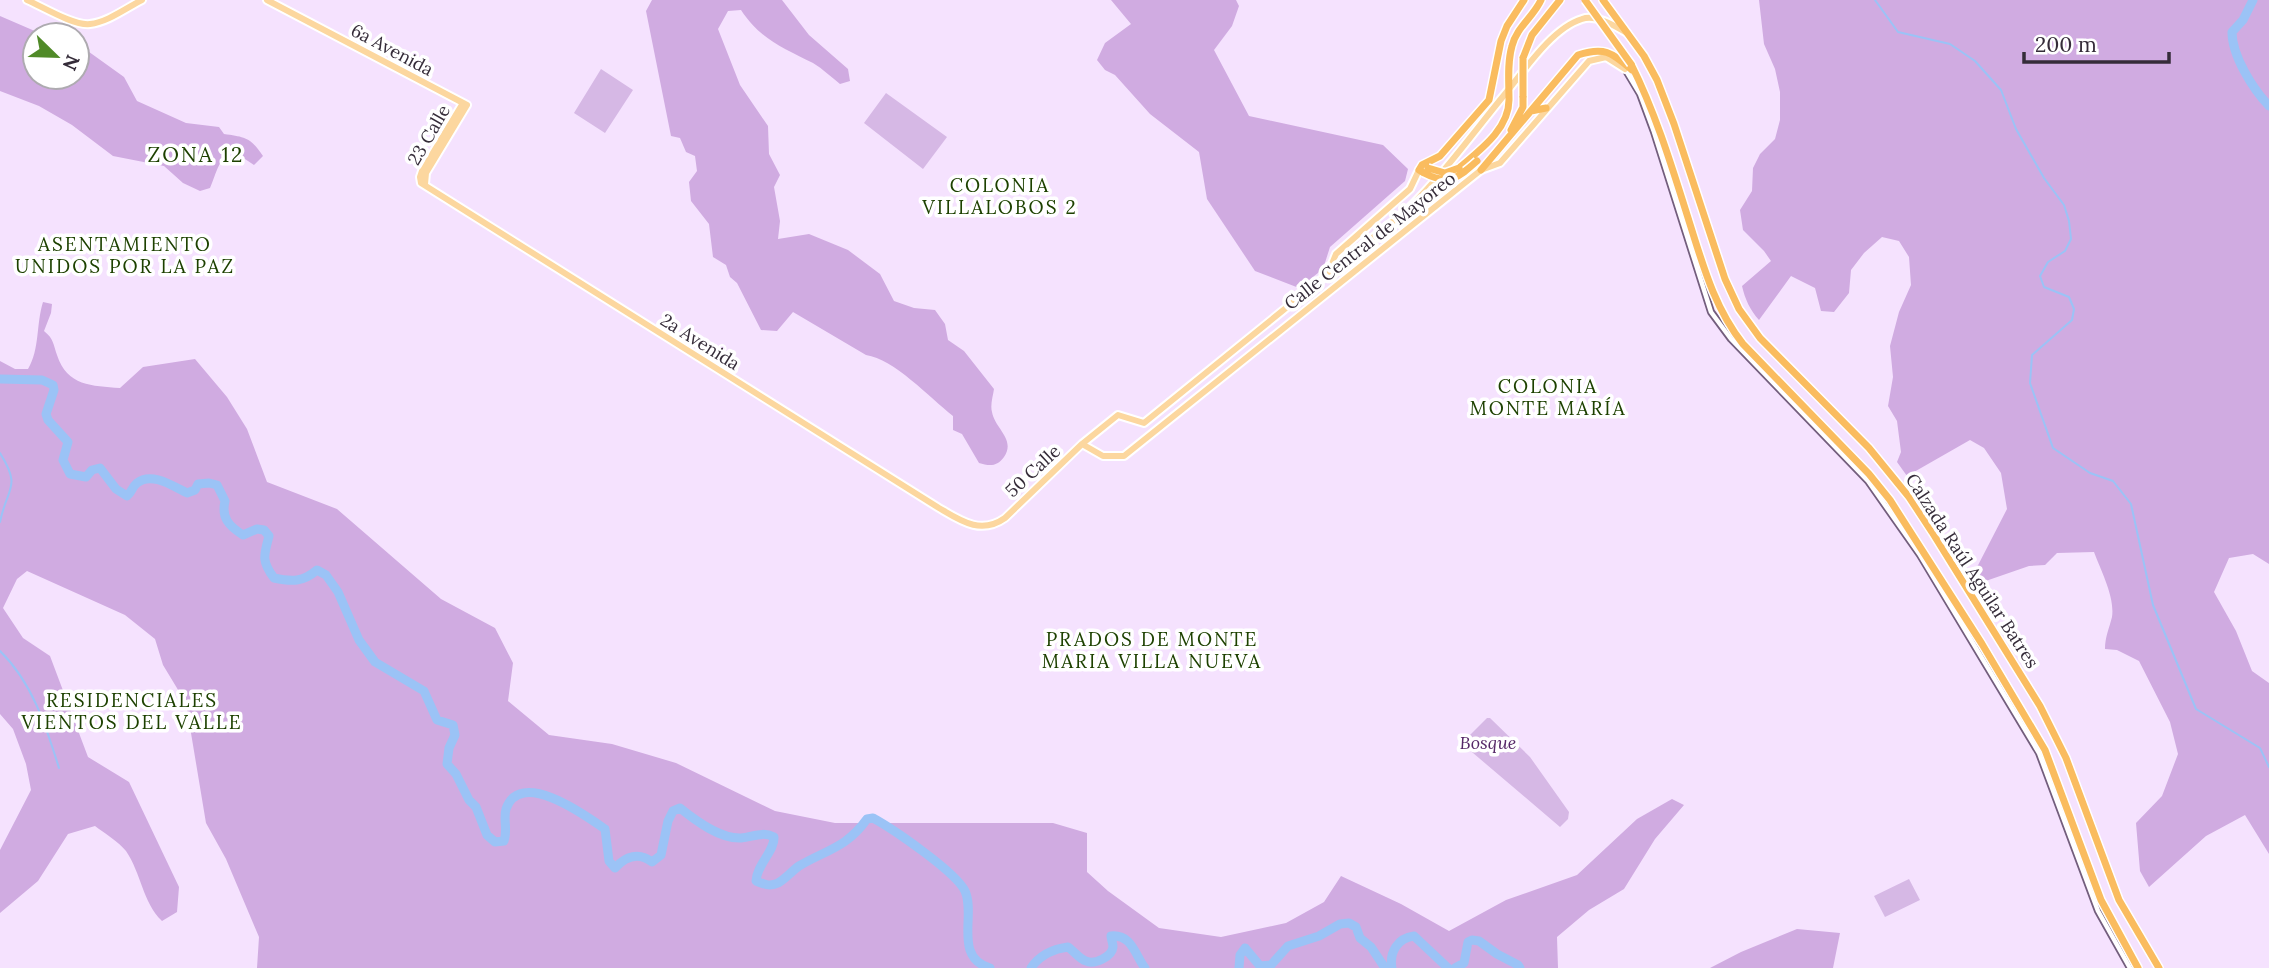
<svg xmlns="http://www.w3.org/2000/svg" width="2269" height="968" viewBox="0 0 2269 968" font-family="Lora,serif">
  <rect width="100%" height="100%" fill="#f5e2fe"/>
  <path fill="#d6b8e5" d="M 601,69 L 633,90 L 605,133 L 574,113 Z
    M 886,93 L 947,137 L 923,169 L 864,123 Z
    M 1487,718 L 1490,718 L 1530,757 L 1569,812 L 1568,819 L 1560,827 L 1466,747 L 1469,736 Z
    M 1909,879 L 1920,900 L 1885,917 L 1874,896 Z"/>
  <path fill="#d0abe1" d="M 652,0 L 782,0 L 809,35 L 848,69 L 850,81 L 840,84 C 831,77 823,69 813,63 C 783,48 760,39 741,10 L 728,11 L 718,29 L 740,85 L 768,126 L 769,154 L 780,175 L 774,187 L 780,221 L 778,239 L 809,234 L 848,250 L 880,274 L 894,301 L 914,308 L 935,310 L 945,324 L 948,340 L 964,351 L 994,389 C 993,396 990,405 992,412 C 995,429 1016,439 1004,457 C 997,467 989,466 979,463 L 962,434 L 953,430 L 953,416 C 929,397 894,359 866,355 L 793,312 L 777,331 L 761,330 L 737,283 L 730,277 L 726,265 L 713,257 L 709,224 L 691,201 L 689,182 L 697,171 L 695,156 L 686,152 L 680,138 L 671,136 L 646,11 Z
    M 1111,0 L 1236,0 L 1239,6 L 1232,26 L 1214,50 L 1249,116 L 1383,145 L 1408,169 L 1405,181 L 1330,247 L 1323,269 L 1299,288 L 1255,271 L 1207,199 L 1199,152 L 1150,114 L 1115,75 L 1105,70 L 1097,60 L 1105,43 L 1131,24 Z
    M 1759,0 L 2269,0 L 2269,564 L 2253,554 L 2229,558 L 2214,592 L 2236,631 L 2252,671 L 2269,683 L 2269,854 L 2245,815 L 2206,836 L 2149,887 L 2140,871 L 2136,823 L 2162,796 L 2178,754 L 2170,722 L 2139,661 L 2117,650 L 2105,649 C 2105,637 2109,629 2112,617 C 2115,597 2101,571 2094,552 L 2057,553 L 2045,565 L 2029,566 L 1977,584 L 1974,573 L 2007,509 L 2001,473 L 1984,448 L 1970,440 L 1907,476 L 1897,462 L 1901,452 L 1897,421 L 1888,406 L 1893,377 L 1890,346 L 1899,312 L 1911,285 L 1909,257 L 1899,241 L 1882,237 L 1864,253 L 1851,270 L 1849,293 L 1834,312 L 1821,311 L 1815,288 L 1791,276 L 1759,320 C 1750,310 1745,299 1742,286 L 1771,261 L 1764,251 L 1743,230 L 1740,210 L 1752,191 L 1753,168 L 1760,154 L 1775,139 L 1780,120 L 1780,92 L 1775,69 L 1764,44 Z
    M 0,16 L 44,35 L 35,35 L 35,77 L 77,77 L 78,44 L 124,77 L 137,101 L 186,123 L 219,127 L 224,134 C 246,137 251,138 263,156 L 254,165 L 239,155 L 228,153 C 217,164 216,174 210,188 L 200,191 L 183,183 L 164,166 L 113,156 L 72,125 L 39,106 L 0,91 Z
    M 43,302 L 52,304 L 51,313 L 44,331 C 54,339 53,344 57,355 C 67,386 92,386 120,388 L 143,367 L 195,359 L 227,397 L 247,429 L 267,482 L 337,509 L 441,599 L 495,628 L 513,663 L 508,701 L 549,735 L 612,744 L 676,763 L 775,811 L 835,823 L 1053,823 L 1087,833 L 1087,872 L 1108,891 L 1159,928 L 1221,937 L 1286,923 L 1324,902 L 1341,876 L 1401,904 L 1449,931 L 1506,900 L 1577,875 L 1637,819 L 1672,799 L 1684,805 L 1655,839 L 1624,889 L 1589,910 L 1557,937 L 1558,968 L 257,968 L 259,937 L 226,859 L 206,823 L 186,703 L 163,665 L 155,639 L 125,615 L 27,571 L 17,579 L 3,608 L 23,638 L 50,656 L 88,757 L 129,782 L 179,887 L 177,912 L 162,921 C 143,903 141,873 126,851 C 119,842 104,833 95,826 L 68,834 L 38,881 L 0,913 L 0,850 L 31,790 L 26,764 L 13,729 L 0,714 L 0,361 L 15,369 L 28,369 C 40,349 36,324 43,302 Z
    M 1797,929 L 1840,933 L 1833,968 L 1710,968 L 1741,952 Z"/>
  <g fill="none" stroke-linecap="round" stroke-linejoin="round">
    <path stroke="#9bc3f6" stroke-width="2" d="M 1875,0 L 1898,32 L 1950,44 L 1975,61 L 2001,90 L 2016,129 L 2044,178 L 2064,205 L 2069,221 L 2071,239 L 2065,251 L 2048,262 L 2040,276 L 2044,287 L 2069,297 L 2074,309 L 2072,320 L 2032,355 L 2030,383 L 2053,448 L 2090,473 L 2113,481 L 2131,504 L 2153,605 L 2196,709 L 2260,748 L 2269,767
      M 0,453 C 22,488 7,487 0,522
      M 0,651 C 32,682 46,726 59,768"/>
    <path stroke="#9bc3f6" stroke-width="9" d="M 2253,0 L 2243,20 L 2232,32 C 2232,56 2253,89 2269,106
      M 0,379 L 42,380 L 53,385 L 54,390 L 46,414 L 48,420 L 68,442 L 63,460 L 70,474 L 86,477 L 92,470 L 100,468 L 116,489 L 127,496 C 132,492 132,487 137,483 C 152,471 174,487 187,493 L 195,490 L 198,484 L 209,483 L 217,485 L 225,501 C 221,518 229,526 243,535 L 257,529 L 264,530 L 269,536 C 264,555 261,561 274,578 C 292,582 303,582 317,570 L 326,575 L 338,592 L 359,640 L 375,662 L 424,691 L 437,720 L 453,725 L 455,735 L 449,748 L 447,764 L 456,774 L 469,800 L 476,807 L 487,835 L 495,842 L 504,841 C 508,830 503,819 506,809 C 520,768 585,815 605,829 L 609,861 L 615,868 C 626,856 639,852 652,862 L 661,855 L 668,821 L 673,811 L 680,808 C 696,821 720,839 741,838 C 753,837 762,831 774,837 C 775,851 757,864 756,881 C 763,884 770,887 778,883 C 785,879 792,871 799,866 C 828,849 846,848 867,819 L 873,818 C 893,829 956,872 965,891 C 976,915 953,957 990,968
      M 1031,968 C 1039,956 1053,949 1068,947 C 1074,951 1079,959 1086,961 C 1094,965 1112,957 1113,947 C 1113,943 1111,939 1111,936 C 1132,934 1135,955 1145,968
      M 1239,968 L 1240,955 L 1245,948 L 1260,966 L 1271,965 L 1288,946 L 1319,936 L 1340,924 L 1349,923 L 1356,927 L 1360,938 L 1371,947 L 1385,968
      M 1392,968 C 1389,952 1398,938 1414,936 L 1448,968
      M 1455,968 L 1464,963 L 1468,942 L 1472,940 L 1479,941 L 1497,954 L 1518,965 L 1520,968"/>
    <defs>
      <path id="minor" d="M 1625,69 L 1640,94 L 1654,132 L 1711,312 L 1731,339 L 1868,481 L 1920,555 L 2039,753 L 2098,911 L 2130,968"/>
      <path id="major" d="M 27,0 C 43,7 74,26 90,24 C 108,22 126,8 142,0
        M 267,0 L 467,105 L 426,173 L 425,184
        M 463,103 L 422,171 L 420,177 L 421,183 L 939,508 C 961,521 981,535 1005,518 L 1082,444 L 1118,415 L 1144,423 L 1407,210 C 1443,175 1473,133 1505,94 C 1524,71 1552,28 1582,19 C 1596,14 1615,26 1627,33
        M 1328,274 L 1336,254 L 1410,189 L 1419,170
        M 1082,444 L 1103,456 L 1124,456 L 1481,170 L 1500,163 L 1589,61 L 1606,57 L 1625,69"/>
      <path id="highway" d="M 1603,0 L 1644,56 L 1657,80 L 1674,124 L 1725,279 L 1739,309 L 1760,338 L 1869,448 L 1909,497 L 1932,532 L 2040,706 L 2066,758 L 2119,900 L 2159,968
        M 1523,58 L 1532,35 L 1560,0
        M 1631,64 C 1656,114 1672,167 1689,221 C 1703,265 1714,307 1743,344 L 1869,474 L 1890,500 L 1982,644 L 2045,750 L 2101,900 L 2138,968
        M 1531,111 L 1546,108
        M 1511,130 L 1523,107 L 1523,96
        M 1459,168 C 1480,150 1509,129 1509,100 C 1509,82 1507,63 1512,46 C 1516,28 1534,16 1541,0
        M 1481,170 L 1578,55 C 1605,46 1612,53 1632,70
        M 1424,173 L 1419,170 L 1422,165 L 1440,156 L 1489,100 L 1501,41 L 1507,26 L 1524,0"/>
    </defs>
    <use href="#minor" stroke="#735e7d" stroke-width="8"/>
    <use href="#major" stroke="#fff" stroke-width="10"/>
    <use href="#highway" stroke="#fff" stroke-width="10"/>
    <use href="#minor" stroke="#fff" stroke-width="4.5"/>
    <use href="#major" stroke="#fcd79f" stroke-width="6"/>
    <use href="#highway" stroke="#fabc5f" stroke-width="7"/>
    <defs>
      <path id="highway-bridge" d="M 1585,0 L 1631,64
        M 1523,96 L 1523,58
        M 1428,168 L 1445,173 L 1459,168
        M 1424,173 C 1449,186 1458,178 1477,161"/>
    </defs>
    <use href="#highway-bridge" stroke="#fff" stroke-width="10" stroke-linecap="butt"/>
    <use href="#highway-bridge" stroke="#fabc5f" stroke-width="7"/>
  </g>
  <g text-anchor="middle" stroke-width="7" stroke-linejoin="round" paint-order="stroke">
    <g font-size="18" fill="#352c39" stroke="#fff">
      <text transform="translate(392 50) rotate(28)" y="6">6a Avenida</text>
      <text transform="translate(429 135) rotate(-60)" y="6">23 Calle</text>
      <text transform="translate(1370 241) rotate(-38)" y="6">Calle Central de Mayoreo</text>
      <text transform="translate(700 342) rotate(32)" y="6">2a Avenida</text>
      <text transform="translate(1033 471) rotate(-43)" y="6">50 Calle</text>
      <text transform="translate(1972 571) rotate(57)" y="6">Calzada Raúl Aguilar Batres</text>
    </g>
    <g font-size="18" font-style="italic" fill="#552767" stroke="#fff">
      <text x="1488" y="749">Bosque</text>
    </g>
    <g font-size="19" letter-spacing="2" fill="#1d4100" stroke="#fff">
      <text x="1000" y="192">COLONIA<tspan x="1000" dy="22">VILLALOBOS 2</tspan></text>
      <text x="125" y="251">ASENTAMIENTO<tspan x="125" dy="22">UNIDOS POR LA PAZ</tspan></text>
      <text x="1548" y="393">COLONIA<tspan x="1548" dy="22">MONTE MARÍA</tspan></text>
      <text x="1152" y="646">PRADOS DE MONTE<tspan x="1152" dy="22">MARIA VILLA NUEVA</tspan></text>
      <text x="132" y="707">RESIDENCIALES<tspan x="132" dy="22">VIENTOS DEL VALLE</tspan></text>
    </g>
    <g font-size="21" letter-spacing="2" fill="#1d4100" stroke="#fff">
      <text x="196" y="162">ZONA 12</text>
    </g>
  </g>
  <g transform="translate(56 56) rotate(113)"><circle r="33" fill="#ffffff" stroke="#aeabb0" stroke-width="2"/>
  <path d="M0-5L12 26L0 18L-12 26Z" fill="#508a28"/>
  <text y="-10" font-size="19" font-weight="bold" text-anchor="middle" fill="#352c39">N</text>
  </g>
  <path d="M2024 52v10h145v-10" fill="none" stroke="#352c39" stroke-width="3.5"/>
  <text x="2035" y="52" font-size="21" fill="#352c39" stroke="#ffffff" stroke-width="5" paint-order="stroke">200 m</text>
</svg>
